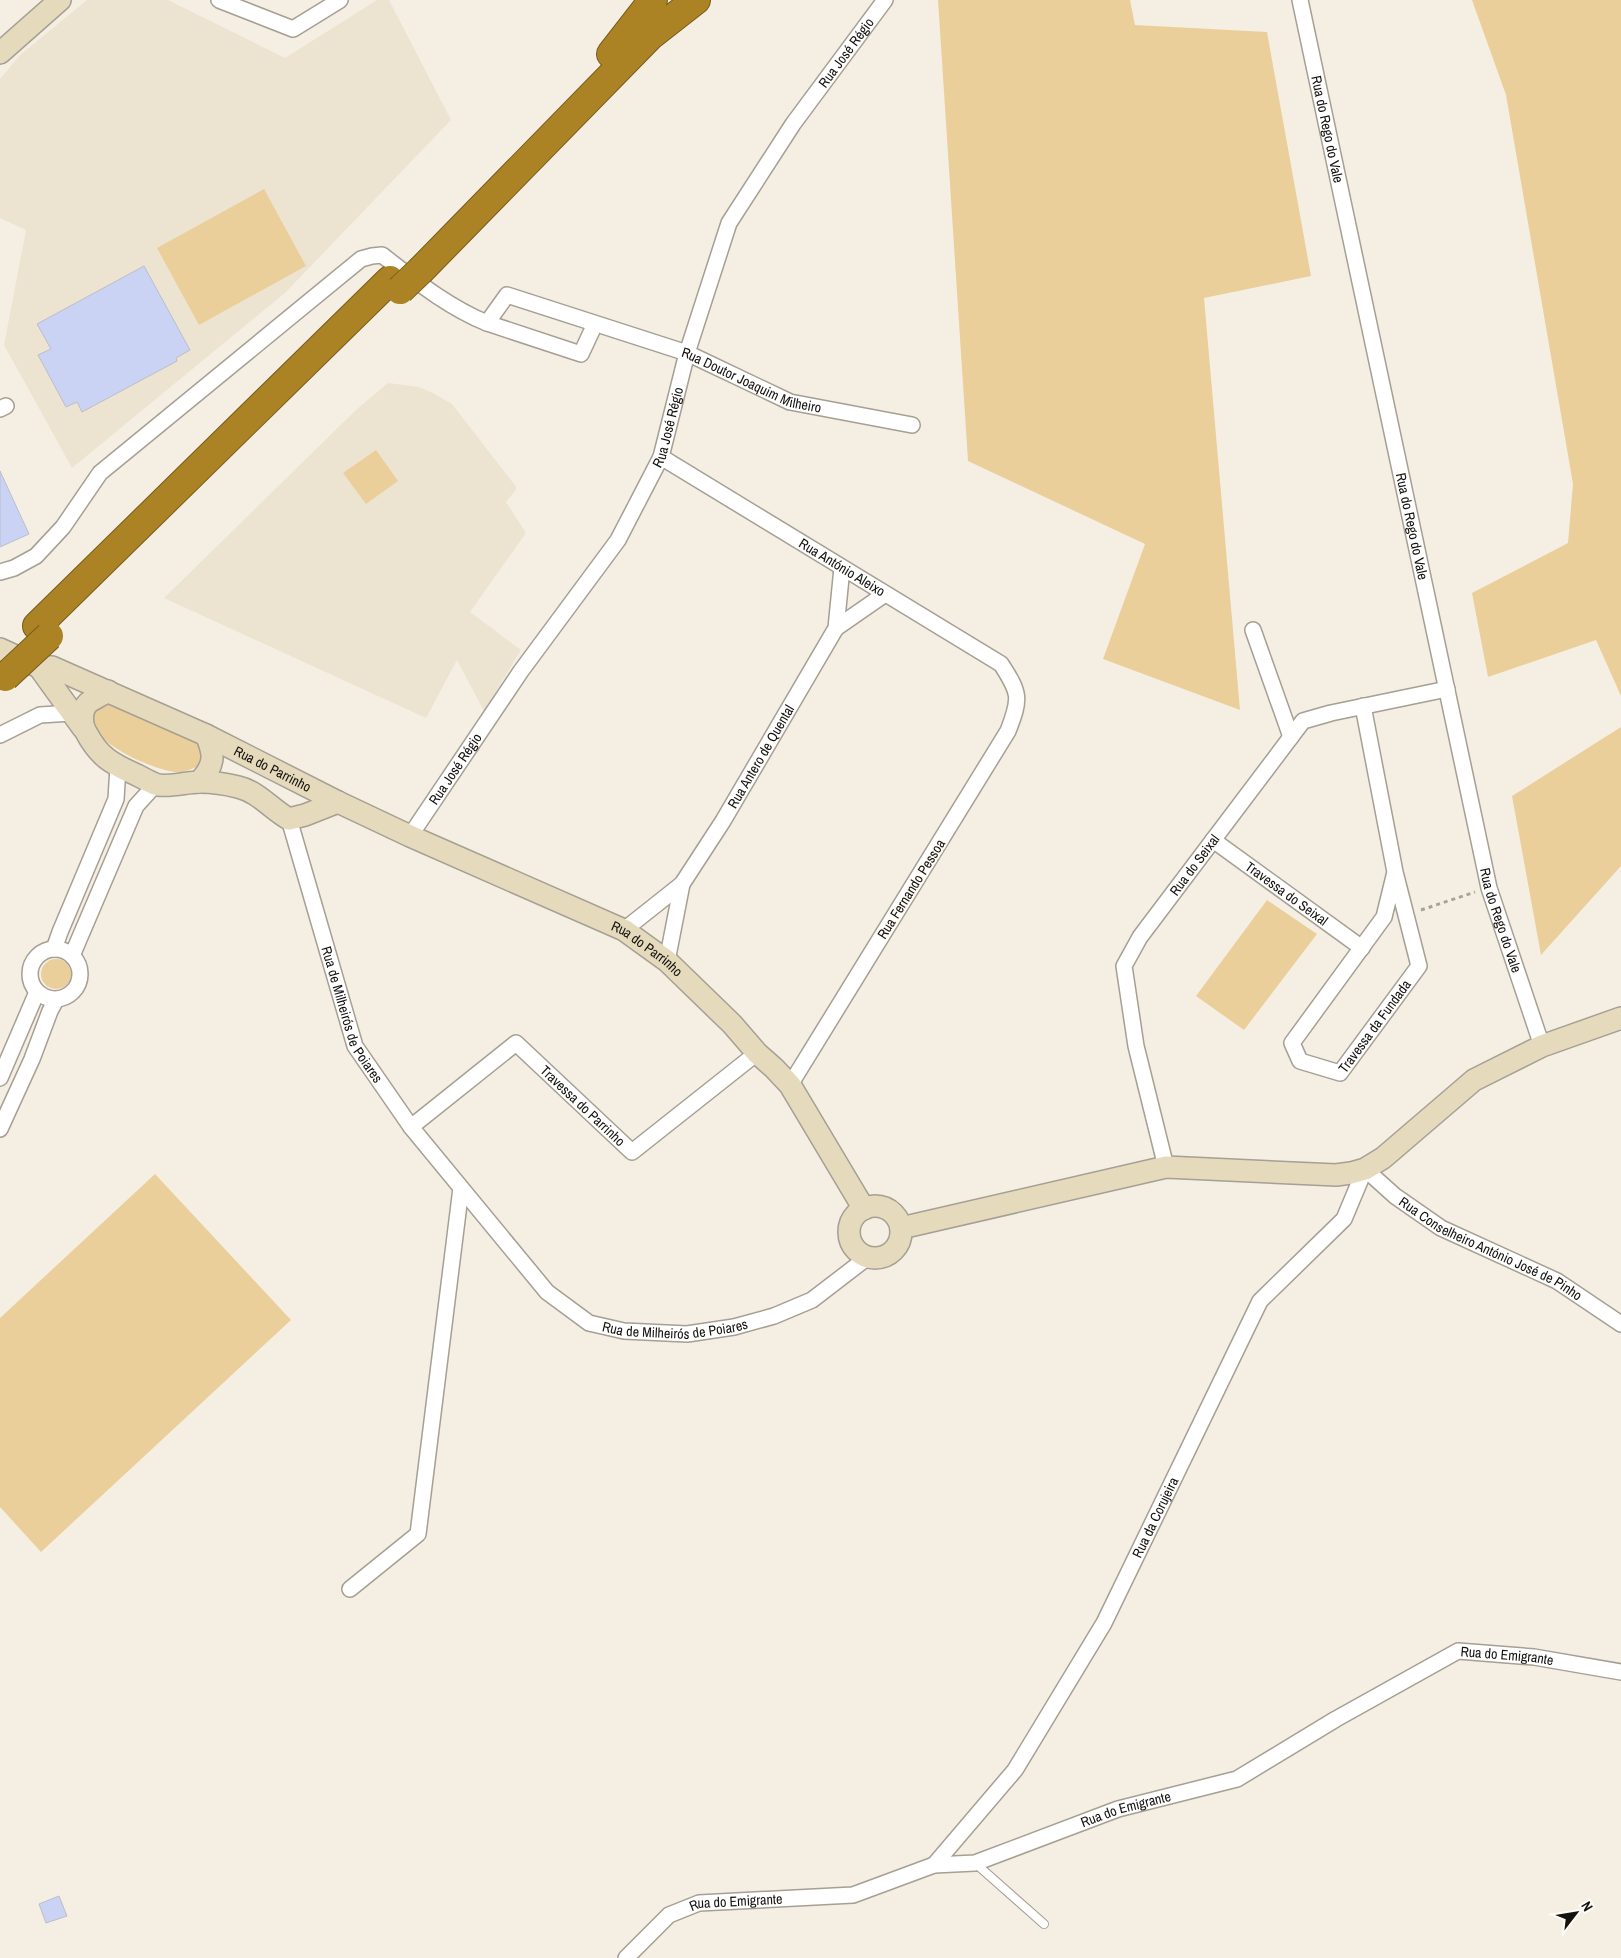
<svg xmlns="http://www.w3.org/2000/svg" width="1621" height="1958" viewBox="0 0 1621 1958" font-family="'Archivo Narrow',sans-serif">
  <rect width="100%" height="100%" fill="#f5efe3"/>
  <path fill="#ede3d1" d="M 87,0 L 168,0 L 285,58 L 377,0 L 389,0 L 451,120 L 285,293 L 72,468 L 4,345 L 26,230 L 0,218 L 0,79 L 20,55 Z
    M 388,383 L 419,387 L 433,393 L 452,404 L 517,488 L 506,502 L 526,533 L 470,612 L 521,650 L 484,711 L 457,660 L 426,718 L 164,598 L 357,409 Z"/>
  <path fill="#eacf9b" d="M 938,0 L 1130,0 L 1135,25 L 1267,32 L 1311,276 L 1204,298 L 1240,710 L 1103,659 L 1145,544 L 968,461 Z
    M 1472,0 L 1621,0 L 1621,696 L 1596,640 L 1488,677 L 1472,593 L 1568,543 L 1573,484 L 1506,95 Z
    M 264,189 L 306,266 L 199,325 L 157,248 Z
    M 376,450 L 398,481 L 366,504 L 343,473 Z
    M 105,703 L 117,704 L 197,740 L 204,756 L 200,765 C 192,769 184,773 175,772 C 154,770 88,742 93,717 C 95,710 99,706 105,703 Z
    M 1621,727 L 1621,866 L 1541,955 L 1512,796 Z
    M 1267,900 L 1317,934 L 1244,1030 L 1196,996 Z
    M41 974a15 15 0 1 1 30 0a15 15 0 1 1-30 0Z
    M 155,1174 L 291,1320 L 41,1552 L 0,1507 L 0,1318 Z"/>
  <path fill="#cbd3f4" stroke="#babeca" d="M 144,266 L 190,350 L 176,358 L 177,361 L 82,412 L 77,402 L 66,407 L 38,355 L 51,349 L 37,324 Z
    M 0,471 L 29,534 L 0,547 Z
    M 59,1896 L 67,1916 L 46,1923 L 39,1904 Z"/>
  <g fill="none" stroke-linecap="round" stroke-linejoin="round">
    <defs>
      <path id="lane" d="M 975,1863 L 1044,1924"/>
      <g id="street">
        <path d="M 219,0 L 293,29 L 340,0"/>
        <path id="s1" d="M 1300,0 L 1485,869 L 1489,888 L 1542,1046"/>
        <path id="s2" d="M 595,324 L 581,354 L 487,323 L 507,295 L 687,353 L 790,402 L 912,425"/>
        <path d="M 0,409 L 6,406"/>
        <path id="s3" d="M 661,457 L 1001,664 C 1020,693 1021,698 1008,731 L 790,1085"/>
        <path d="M 0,572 L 14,568 L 36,556 L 63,527 L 100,473 L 361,259 L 372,256 L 382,255 C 416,281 448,307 487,323"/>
        <path d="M 836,628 L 885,594"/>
        <path d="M 1253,630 L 1291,737"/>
        <path id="s4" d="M 1363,706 L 1395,872 L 1384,917 L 1292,1043 L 1300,1061 L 1340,1073 L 1419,966 L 1395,872"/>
        <path d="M 0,735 L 40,715 L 72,713"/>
        <path id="s5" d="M 289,819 L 355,1046 L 411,1127 L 547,1292 L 589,1323 L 624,1331 L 687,1334 L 734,1327 L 774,1316 L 812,1300 L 868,1257"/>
        <path id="s6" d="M 410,836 L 521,671 L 618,540 L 661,457 L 687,353 L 729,223 L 793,124 L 885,0"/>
        <path id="s7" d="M 1213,840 L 1362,948"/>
        <path id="s8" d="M 624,930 L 682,884 L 723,821 L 836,628 L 842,568"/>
        <circle cx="55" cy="974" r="25"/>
        <path d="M 54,949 L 60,932 L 116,799 L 118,767"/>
        <path d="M 73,957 L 74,951 L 136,806 L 156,784"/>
        <path d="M 667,961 L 682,884"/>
        <path d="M 0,1078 L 37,992"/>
        <path id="s9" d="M 411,1127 L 516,1043 L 632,1152 L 757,1053"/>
        <path d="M 0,1129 L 32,1059 L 50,1011 L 56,1000"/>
        <path id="s10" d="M 1166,1167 L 1136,1046 L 1124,966 L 1140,937 L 1303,721 L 1331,713 L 1447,689"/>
        <path d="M 350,1589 L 418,1534 L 461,1188"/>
        <path id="s11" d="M 934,1865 L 1015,1770 L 1104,1623 L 1260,1301 L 1344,1219 L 1365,1169 L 1395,1196 L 1441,1228 L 1557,1281 L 1621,1324"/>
        <path id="s12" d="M 626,1958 L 669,1915 L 699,1903 L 853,1895 L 934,1865 L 975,1863 L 1118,1809 L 1237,1779 L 1336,1719 L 1458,1651 L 1534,1657 L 1621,1672"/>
      </g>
      <g id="secondary">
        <path d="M 0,53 L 60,0"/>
        <path id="s13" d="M 0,649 L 39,667 L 52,667 L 206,735 L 338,802 L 410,836 L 624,930 L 667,961 L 732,1024 L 757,1053 L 774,1068 L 790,1085 L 864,1209"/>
        <path d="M 39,667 L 83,728"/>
        <path d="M 108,691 C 102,695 93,699 88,703 C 81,710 81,724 86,732 C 99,757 112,764 137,775 C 143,778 151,783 158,785 C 174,787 186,782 200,782 C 212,782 226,784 238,787 C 259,792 271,809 289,819 L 305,815 L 338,802"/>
        <path d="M 199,782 C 215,765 215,755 206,735"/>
        <circle cx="875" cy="1232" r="26"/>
        <path d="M 901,1228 L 1166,1167 L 1336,1175 L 1351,1173 L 1365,1169 L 1383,1158 L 1474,1080 L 1542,1046 L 1621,1018"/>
      </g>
      <path id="highway" d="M 611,54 L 653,0
        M 422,269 L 650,36 L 696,0
        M 37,626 L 390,280"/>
    </defs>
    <use href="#lane" stroke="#a59f94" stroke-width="10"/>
    <use href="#street" stroke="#a59f94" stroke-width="18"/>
    <use href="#secondary" stroke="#a59f94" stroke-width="24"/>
    <use href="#highway" stroke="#775b1c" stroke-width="30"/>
    <path stroke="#a7a399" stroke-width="3" stroke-dasharray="4 4" stroke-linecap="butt" d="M 1421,910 L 1475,892"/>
    <use href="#lane" stroke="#fff" stroke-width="8"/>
    <use href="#street" stroke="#fff" stroke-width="15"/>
    <use href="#secondary" stroke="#e6dabd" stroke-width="21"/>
    <use href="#highway" stroke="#ac8324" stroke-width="28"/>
    <defs>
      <path id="highway-bridge" d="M 400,290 L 422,269
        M 5,677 L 49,636"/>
    </defs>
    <use href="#highway-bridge" stroke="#775b1c" stroke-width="30" stroke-linecap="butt"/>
    <use href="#highway-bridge" stroke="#ac8324" stroke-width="28"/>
  </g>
  <g text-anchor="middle" stroke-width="4" stroke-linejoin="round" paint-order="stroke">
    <g font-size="14" fill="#14120e" stroke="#fffcf8">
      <text dy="5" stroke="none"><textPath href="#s6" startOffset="906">Rua José Régio</textPath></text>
      <text dy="5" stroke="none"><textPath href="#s1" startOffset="132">Rua do Rego do Vale</textPath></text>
      <text dy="5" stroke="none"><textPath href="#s2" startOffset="426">Rua Doutor Joaquim Milheiro</textPath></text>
      <text dy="5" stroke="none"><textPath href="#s6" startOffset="486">Rua José Régio</textPath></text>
      <text dy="5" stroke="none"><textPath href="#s1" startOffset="538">Rua do Rego do Vale</textPath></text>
      <text dy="5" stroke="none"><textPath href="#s3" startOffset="212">Rua António Aleixo</textPath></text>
      <text dy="5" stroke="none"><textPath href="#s8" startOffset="224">Rua Antero de Quental</textPath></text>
      <text dy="5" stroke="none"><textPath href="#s13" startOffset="299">Rua do Parrinho</textPath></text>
      <text dy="5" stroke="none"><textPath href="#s6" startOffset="81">Rua José Régio</textPath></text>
      <text dy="5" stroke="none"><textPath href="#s10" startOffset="329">Rua do Seixal</textPath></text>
      <text transform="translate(911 889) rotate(-58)" y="5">Rua Fernando Pessoa</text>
      <text dy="5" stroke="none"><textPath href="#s7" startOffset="91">Travessa do Seixal</textPath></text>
      <text dy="5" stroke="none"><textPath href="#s1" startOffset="942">Rua do Rego do Vale</textPath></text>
      <text dy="5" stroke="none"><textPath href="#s13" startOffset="715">Rua do Parrinho</textPath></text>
      <text dy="5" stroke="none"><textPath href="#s5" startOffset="206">Rua de Milheirós de Poiares</textPath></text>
      <text dy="5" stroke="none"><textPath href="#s4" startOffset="491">Travessa da Fundada</textPath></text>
      <text dy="5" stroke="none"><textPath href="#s9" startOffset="226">Travessa do Parrinho</textPath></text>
      <text dy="5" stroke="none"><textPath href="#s11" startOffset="976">Rua Conselheiro António José de Pinho</textPath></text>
      <text dy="5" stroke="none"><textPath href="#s5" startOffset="688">Rua de Milheirós de Poiares</textPath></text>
      <text dy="5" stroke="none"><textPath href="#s11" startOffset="414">Rua da Corujeira</textPath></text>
      <text dy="5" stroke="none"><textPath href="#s12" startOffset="955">Rua do Emigrante</textPath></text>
      <text dy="5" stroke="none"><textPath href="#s12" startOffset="535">Rua do Emigrante</textPath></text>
      <text dy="5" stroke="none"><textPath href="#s12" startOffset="130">Rua do Emigrante</textPath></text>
    </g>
  </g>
  <g transform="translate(1576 1913) rotate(59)" stroke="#fffcf8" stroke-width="4" paint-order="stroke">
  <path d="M0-4L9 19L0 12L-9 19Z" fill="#14120e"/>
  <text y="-8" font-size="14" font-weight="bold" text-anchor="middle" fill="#14120e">N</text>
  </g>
</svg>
